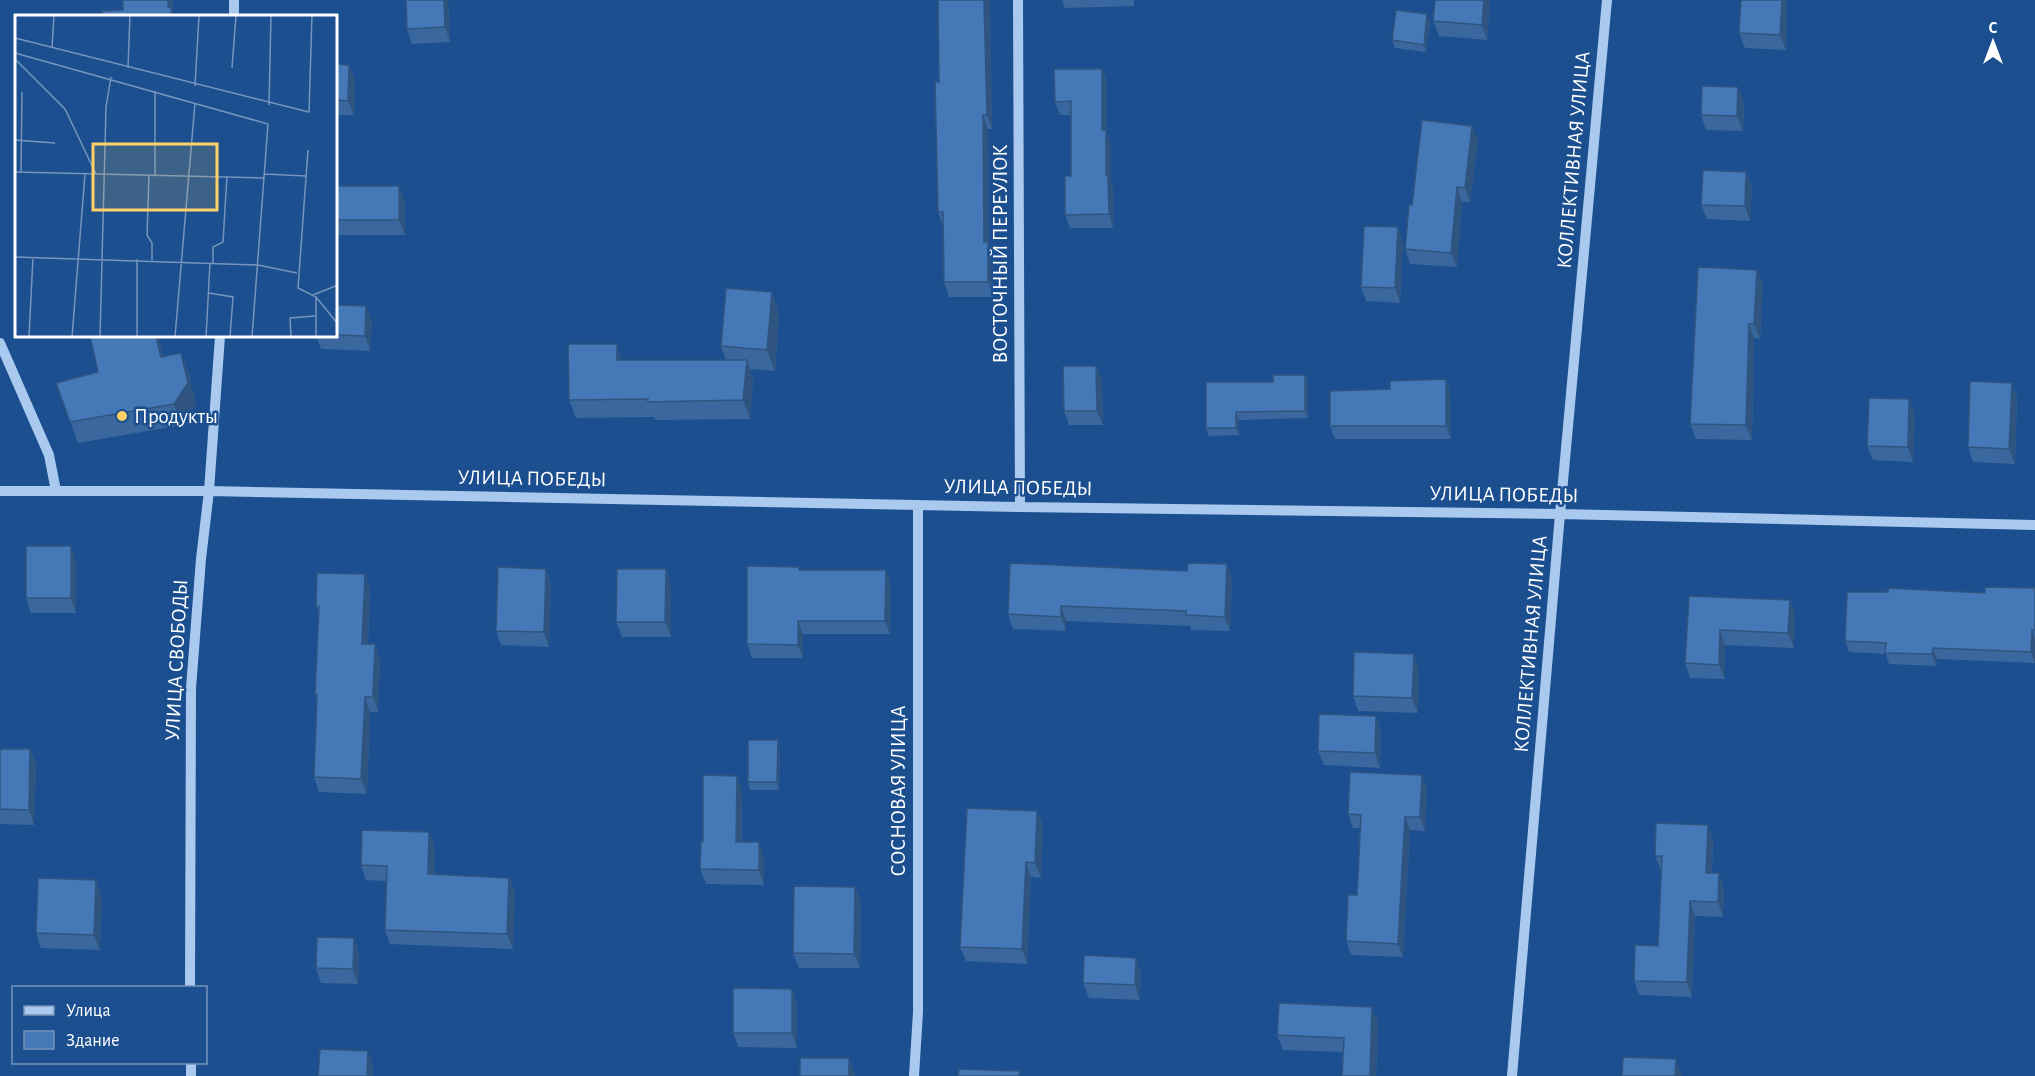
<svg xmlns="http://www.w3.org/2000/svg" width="2035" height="1076" viewBox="0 0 2035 1076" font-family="'Alegreya Sans',sans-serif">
  <rect width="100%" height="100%" fill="#1b4f8f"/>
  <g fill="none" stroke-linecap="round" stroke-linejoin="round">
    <path stroke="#a9c9ee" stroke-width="10" d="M 234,0 L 234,16
      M 1018,0 L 1020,507
      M 0,343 L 49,455 L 56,491
      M 0,491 L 209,491 L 1020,507 L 1560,514 L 2035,525
      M 190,988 L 191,688 L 201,559 L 209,491 L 220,336
      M 191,1062 L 191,1076
      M 914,1076 L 918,1012 L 918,506
      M 1512,1076 L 1560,514 L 1607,0"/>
  </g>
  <path fill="#3a679d" d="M 406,0 L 448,0 L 450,42 L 412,44 L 407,29 Z
    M 938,0 L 990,0 L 992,129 L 988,129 L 989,245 L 993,257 L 994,297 L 949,297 L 944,282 L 943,227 L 938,212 L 939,82 Z
    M 1062,0 L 1134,0 L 1134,6 L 1065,8 Z
    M 1435,0 L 1490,0 L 1487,40 L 1439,36 L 1433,21 Z
    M 1741,0 L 1787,0 L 1786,50 L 1745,48 L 1739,33 Z
    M 1430,22 L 1426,52 L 1395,48 L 1392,40 Z
    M 336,64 L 349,65 L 355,80 L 354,115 L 336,115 Z
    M 1102,69 L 1107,82 L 1107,134 L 1111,143 L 1111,181 L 1113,188 L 1113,228 L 1070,228 L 1065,215 L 1071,176 L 1071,115 L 1060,115 L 1055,102 Z
    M 1738,87 L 1744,102 L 1743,131 L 1706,130 L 1701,115 Z
    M 1478,140 L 1470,202 L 1462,202 L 1457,267 L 1410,264 L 1405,249 L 1412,205 Z
    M 1746,172 L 1752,187 L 1750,221 L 1707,219 L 1701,205 Z
    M 336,186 L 405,201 L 405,235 L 337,235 L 336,231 Z
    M 1403,242 L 1400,303 L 1366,301 L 1361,287 Z
    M 1757,270 L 1763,285 L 1760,339 L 1754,338 L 1752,440 L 1696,439 L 1690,424 Z
    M 336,305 L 366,306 L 372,321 L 370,351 L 321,349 L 316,336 L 336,336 Z
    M 779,314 L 775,371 L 750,369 L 753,379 L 750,419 L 655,420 L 654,417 L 576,418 L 569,400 L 623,360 L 726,360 L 721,346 Z
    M 163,357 L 189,374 L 196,404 L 182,425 L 78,443 L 56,383 Z
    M 1096,366 L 1102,380 L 1103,425 L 1069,425 L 1064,411 Z
    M 1305,375 L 1308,382 L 1308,418 L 1239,420 L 1239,435 L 1209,436 L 1206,428 Z
    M 1446,379 L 1450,392 L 1451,439 L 1335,439 L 1330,426 L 1390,389 Z
    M 2012,383 L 2017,397 L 2015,464 L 1973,462 L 1968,447 Z
    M 1915,414 L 1913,462 L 1873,460 L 1867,446 Z
    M 76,561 L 76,613 L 31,613 L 26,598 Z
    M 666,569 L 671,584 L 671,637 L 622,637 L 616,622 Z
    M 800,570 L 886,570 L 891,584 L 890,634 L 803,634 L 803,658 L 752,658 L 747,644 Z
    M 1232,579 L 1230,631 L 1191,630 L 1190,626 L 1066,621 L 1066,631 L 1013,629 L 1008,614 Z
    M 551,583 L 549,647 L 501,645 L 496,631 Z
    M 2035,588 L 2035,663 L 1937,659 L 1936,666 L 1889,664 L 1886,654 L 1849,652 L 1845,641 Z
    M 370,589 L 368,644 L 375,644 L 380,659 L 378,712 L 370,712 L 367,794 L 319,792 L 314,777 L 317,700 L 315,695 L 319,613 L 316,606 Z
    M 1689,596 L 1790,600 L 1795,614 L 1794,648 L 1725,645 L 1725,679 L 1690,678 L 1685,663 Z
    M 1419,669 L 1418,713 L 1358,711 L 1353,696 Z
    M 1376,716 L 1381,731 L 1380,768 L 1324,765 L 1318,751 Z
    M 778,740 L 780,748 L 779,790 L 750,790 L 748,782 Z
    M 0,749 L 30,749 L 36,764 L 34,825 L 0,824 Z
    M 1422,775 L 1427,789 L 1425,831 L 1410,830 L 1403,957 L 1351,955 L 1346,941 L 1357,895 L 1360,828 L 1353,828 L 1348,814 Z
    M 742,790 L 742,842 L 764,857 L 764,885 L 706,884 L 700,869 L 703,841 Z
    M 1037,811 L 1043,826 L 1041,878 L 1031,877 L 1027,964 L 966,961 L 960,947 Z
    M 1708,825 L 1713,840 L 1712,873 L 1719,873 L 1724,888 L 1723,917 L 1695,916 L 1692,997 L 1639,995 L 1634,981 L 1658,946 L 1661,871 L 1655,856 Z
    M 429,832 L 435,847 L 434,875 L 509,878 L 515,893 L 513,949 L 390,944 L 385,930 L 386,881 L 366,880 L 361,865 Z
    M 855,887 L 861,902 L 860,968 L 799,968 L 793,953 Z
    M 102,895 L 100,950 L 41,948 L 36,933 Z
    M 359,953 L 358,984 L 321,983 L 316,968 Z
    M 1136,958 L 1141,972 L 1140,1000 L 1089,998 L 1083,983 Z
    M 792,989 L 797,1003 L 797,1048 L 738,1047 L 733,1033 Z
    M 1378,1022 L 1376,1076 L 1342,1076 L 1343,1052 L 1283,1050 L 1277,1035 Z"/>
  <path fill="#305480" d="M 168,0 L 173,0 L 173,13 L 174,16 L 171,16 L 168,7 Z
    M 444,0 L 448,0 L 450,42 L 445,27 Z
    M 984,0 L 990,0 L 992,129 L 987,115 Z
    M 1484,0 L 1490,0 L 1487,40 L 1482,25 Z
    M 1782,0 L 1787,0 L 1786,50 L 1780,35 Z
    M 1427,14 L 1430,22 L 1426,52 L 1424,45 Z
    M 349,65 L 355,80 L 354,115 L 348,101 Z
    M 1102,69 L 1107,82 L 1107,134 L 1111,143 L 1111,181 L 1113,188 L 1113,228 L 1109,214 L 1102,130 Z
    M 1738,87 L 1744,102 L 1743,131 L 1737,116 Z
    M 983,115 L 988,129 L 989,245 L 993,257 L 994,297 L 988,282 L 984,242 Z
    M 1472,126 L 1478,140 L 1470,202 L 1465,188 Z
    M 1746,172 L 1752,187 L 1750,221 L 1745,206 Z
    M 399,186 L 405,201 L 405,235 L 399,220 Z
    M 1457,187 L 1462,202 L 1457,267 L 1451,253 Z
    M 1398,227 L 1403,242 L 1400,303 L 1395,288 Z
    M 1757,270 L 1763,285 L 1760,339 L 1754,324 Z
    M 772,292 L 779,314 L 775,371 L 767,350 Z
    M 366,306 L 372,321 L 370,351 L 365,336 Z
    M 1749,324 L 1754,338 L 1752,440 L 1746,425 Z
    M 156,336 L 158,336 L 169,379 L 161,357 Z
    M 617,344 L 623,362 L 617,360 Z
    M 181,353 L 189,374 L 196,404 L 182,425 L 174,404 Z
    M 747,360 L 753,379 L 750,419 L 743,400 Z
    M 1096,366 L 1102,380 L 1103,425 L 1097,411 Z
    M 1305,375 L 1308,382 L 1308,418 L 1305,411 Z
    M 1446,379 L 1450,392 L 1451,439 L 1446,426 Z
    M 2012,383 L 2017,397 L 2015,464 L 2009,449 Z
    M 1909,399 L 1915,414 L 1913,462 L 1908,447 Z
    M 1236,412 L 1239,420 L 1239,435 L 1236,428 Z
    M 71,546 L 76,561 L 76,613 L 71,598 Z
    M 1227,564 L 1232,579 L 1230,631 L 1225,617 Z
    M 546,569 L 551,583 L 549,647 L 544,632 Z
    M 666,569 L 671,584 L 671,637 L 665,622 Z
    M 886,570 L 891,584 L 890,634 L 885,621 Z
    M 365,574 L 370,589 L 367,658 L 362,644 Z
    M 1790,600 L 1795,614 L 1794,648 L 1788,633 Z
    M 1061,606 L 1066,621 L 1066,631 L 1061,617 Z
    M 798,621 L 803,634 L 803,658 L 798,645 Z
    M 1720,630 L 1725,645 L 1725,679 L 1719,665 Z
    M 2032,630 L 2035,639 L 2035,663 L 2031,652 Z
    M 375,644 L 380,659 L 378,712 L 373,697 Z
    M 1933,648 L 1937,659 L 1936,666 L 1932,654 Z
    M 1414,654 L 1419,669 L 1418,713 L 1412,698 Z
    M 365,697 L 370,712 L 367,794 L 361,779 Z
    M 1376,716 L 1381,731 L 1380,768 L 1375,753 Z
    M 778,740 L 780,748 L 779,790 L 777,782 Z
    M 30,749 L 36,764 L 34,825 L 29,810 Z
    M 1422,775 L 1427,789 L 1425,831 L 1420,817 Z
    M 737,776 L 742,790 L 741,856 L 736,842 Z
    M 1037,811 L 1043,826 L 1041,878 L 1035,863 Z
    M 1405,817 L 1410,830 L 1403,957 L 1398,944 Z
    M 1708,825 L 1713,840 L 1711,888 L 1706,873 Z
    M 429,832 L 435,847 L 433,889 L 428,874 Z
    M 759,842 L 764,857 L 764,885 L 759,870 Z
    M 1026,862 L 1031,877 L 1027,964 L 1022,949 Z
    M 1719,873 L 1724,888 L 1723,917 L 1718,902 Z
    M 509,878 L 515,893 L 513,949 L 507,934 Z
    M 96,880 L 102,895 L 100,950 L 94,935 Z
    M 855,887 L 861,902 L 860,968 L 854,954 Z
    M 1690,901 L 1695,916 L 1692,997 L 1687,982 Z
    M 354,938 L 359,953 L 358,984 L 353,969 Z
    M 1136,958 L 1141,972 L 1140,1000 L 1135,985 Z
    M 792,989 L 797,1003 L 797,1048 L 792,1033 Z
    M 1372,1007 L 1378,1022 L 1376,1076 L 1370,1076 Z
    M 368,1051 L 373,1065 L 373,1076 L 367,1076 Z
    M 849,1058 L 855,1073 L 855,1076 L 849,1076 Z
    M 1676,1059 L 1681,1074 L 1681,1076 L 1675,1076 Z"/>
  <path fill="#4478b7" stroke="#305480" stroke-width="1.5" d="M 123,0 L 168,0 L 168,7 L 171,7 L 172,16 L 102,16 L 102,11 L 123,10 Z
    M 406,0 L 444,0 L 445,27 L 407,29 Z
    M 938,0 L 984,0 L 987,115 L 983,115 L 984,242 L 988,242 L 988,282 L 944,282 L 943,212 L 938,212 L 935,82 L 939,82 Z
    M 1435,0 L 1484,0 L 1482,25 L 1433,21 Z
    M 1741,0 L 1782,0 L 1780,35 L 1739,33 Z
    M 1396,10 L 1427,14 L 1424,45 L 1392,40 Z
    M 336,64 L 349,65 L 348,101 L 336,100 Z
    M 1054,69 L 1102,69 L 1102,130 L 1106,130 L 1106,175 L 1108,175 L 1109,214 L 1065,215 L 1065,176 L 1071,176 L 1071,101 L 1055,102 Z
    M 1702,86 L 1738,87 L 1737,116 L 1701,115 Z
    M 1422,120 L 1472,126 L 1465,188 L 1457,187 L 1451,253 L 1405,249 L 1409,205 L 1412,205 Z
    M 1703,170 L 1746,172 L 1745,206 L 1701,205 Z
    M 336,186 L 399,186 L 399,220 L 336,220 Z
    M 1364,226 L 1398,227 L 1395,288 L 1361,287 Z
    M 1698,267 L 1757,270 L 1754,324 L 1749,324 L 1746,425 L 1690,424 Z
    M 726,288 L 772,292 L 767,350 L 721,346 Z
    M 336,305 L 366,306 L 365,336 L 336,335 Z
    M 90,336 L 156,336 L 161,357 L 181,353 L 188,383 L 174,404 L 70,422 L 56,383 L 98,372 Z
    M 568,344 L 617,344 L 617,360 L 747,360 L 743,400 L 648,402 L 648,399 L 569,400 Z
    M 1063,366 L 1096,366 L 1097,411 L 1064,411 Z
    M 1273,375 L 1305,375 L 1305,411 L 1236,412 L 1236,428 L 1206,428 L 1206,382 L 1273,382 Z
    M 1446,379 L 1446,426 L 1330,426 L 1330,391 L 1390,389 L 1390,381 Z
    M 1970,381 L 2012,383 L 2009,449 L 1968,447 Z
    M 1869,398 L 1909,399 L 1908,447 L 1867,446 Z
    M 26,546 L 71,546 L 71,598 L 26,598 Z
    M 1010,563 L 1187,571 L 1188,563 L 1227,564 L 1225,617 L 1186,615 L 1186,611 L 1061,606 L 1061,617 L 1008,614 Z
    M 747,566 L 799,567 L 799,570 L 886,570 L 885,621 L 798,621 L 798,645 L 747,644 Z
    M 498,567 L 546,569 L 544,632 L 496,631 Z
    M 617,569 L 666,569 L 665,622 L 616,622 Z
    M 317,573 L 365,574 L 362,644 L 375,644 L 373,697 L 365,697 L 361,779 L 314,777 L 317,695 L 315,695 L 319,606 L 316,606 Z
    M 1985,587 L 2035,588 L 2035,630 L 2032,630 L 2031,652 L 1933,648 L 1932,654 L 1885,653 L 1886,643 L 1845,641 L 1847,592 L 1888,592 L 1888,588 L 1985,593 Z
    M 1689,596 L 1790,600 L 1788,633 L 1720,630 L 1719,665 L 1685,663 Z
    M 1354,652 L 1414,654 L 1412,698 L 1353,696 Z
    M 1319,714 L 1376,716 L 1375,753 L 1318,751 Z
    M 748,740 L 778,740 L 777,782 L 748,782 Z
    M 0,749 L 30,749 L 29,810 L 0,809 Z
    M 1350,772 L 1422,775 L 1420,817 L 1405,817 L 1398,944 L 1346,941 L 1348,895 L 1357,895 L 1361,815 L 1348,814 Z
    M 703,775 L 737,776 L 736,842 L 759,842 L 759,870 L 700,869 L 701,841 L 703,841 Z
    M 967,808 L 1037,811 L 1035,863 L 1026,862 L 1022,949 L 960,947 Z
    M 1656,823 L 1708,825 L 1706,873 L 1719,873 L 1718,902 L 1690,901 L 1687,982 L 1634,981 L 1635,945 L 1658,946 L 1662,856 L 1655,856 Z
    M 362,830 L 429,832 L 428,874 L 509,878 L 507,934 L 385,930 L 387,866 L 361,865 Z
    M 38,878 L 96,880 L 94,935 L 36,933 Z
    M 794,886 L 855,887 L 854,954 L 793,953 Z
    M 317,937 L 354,938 L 353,969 L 316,968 Z
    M 1084,955 L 1136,958 L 1135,985 L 1083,983 Z
    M 733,988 L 792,989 L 792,1033 L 733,1033 Z
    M 1279,1003 L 1372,1007 L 1370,1076 L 1342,1076 L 1344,1038 L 1277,1035 Z
    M 320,1049 L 368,1051 L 367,1076 L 318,1076 Z
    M 1623,1057 L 1676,1059 L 1675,1076 L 1622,1076 Z
    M 800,1058 L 849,1058 L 849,1076 L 800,1076 Z
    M 959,1069 L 1020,1071 L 1019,1076 L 958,1076 Z"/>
  <circle fill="#ffd166" stroke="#1b4f8f" stroke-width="2" cx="122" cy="416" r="6"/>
  <g text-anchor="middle" stroke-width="5" stroke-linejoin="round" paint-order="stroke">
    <g font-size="21" fill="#fff" stroke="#1b4f8f">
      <text transform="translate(1573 160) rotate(-85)" y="7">КОЛЛЕКТИВНАЯ УЛИЦА</text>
      <text transform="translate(1000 254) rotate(-90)" y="7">ВОСТОЧНЫЙ ПЕРЕУЛОК</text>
      <text transform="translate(532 478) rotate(1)" y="7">УЛИЦА ПОБЕДЫ</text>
      <text transform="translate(1018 487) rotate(1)" y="7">УЛИЦА ПОБЕДЫ</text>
      <text transform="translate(1504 494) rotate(1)" y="7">УЛИЦА ПОБЕДЫ</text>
      <text transform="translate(1530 644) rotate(-85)" y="7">КОЛЛЕКТИВНАЯ УЛИЦА</text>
      <text transform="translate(176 660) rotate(-87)" y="7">УЛИЦА СВОБОДЫ</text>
      <text transform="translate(898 791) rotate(-90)" y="7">СОСНОВАЯ УЛИЦА</text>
    </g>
    <g font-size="21" fill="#fff" stroke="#1b4f8f" text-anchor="start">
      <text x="134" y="423">Продукты</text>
    </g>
  </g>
  <g transform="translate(15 15)">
    <rect width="322" height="322" fill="#1b4f8f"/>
    <path fill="none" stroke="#7695bc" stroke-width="1.5" d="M 0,23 L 294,97 L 297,0M 37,33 L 39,0M 0,38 L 253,109 L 237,322M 0,44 L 50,94 L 81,159M 113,53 L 115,0M 217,53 L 221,0M 180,71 L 184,0M 140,76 L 140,160M 254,90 L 256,0M 0,125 L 40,128M 293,135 L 283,273 L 301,282 L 323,309M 0,157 L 249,163M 6,158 L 7,77M 249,159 L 291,161M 134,160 L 132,220 L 137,228 L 137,245M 0,242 L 243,250 L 282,258M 122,244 L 122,322M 198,248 L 198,232 L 208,227 L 212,161M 194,278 L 218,282 L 215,322M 298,280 L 323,270M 301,283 L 301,322M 14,322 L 18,242M 57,322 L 70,159M 85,322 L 91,92 L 96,62M 160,322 L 180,88M 191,322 L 195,248M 276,322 L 275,303 L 300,301"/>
    <path fill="#ffd166" fill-opacity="0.15" stroke="#ffd166" stroke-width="3" d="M 78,129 L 202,129 L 202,195 L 78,195 Z"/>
    <rect width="322" height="322" fill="none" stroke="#fff" stroke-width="3"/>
  </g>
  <rect x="12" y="986" width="195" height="78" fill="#1b4f8f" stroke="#7695bc" stroke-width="1.5"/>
  <rect x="24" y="1006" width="30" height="9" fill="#a9c9ee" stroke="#7695bc" stroke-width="1.5"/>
  <text x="66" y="1016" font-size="18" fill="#ffffff">Улица</text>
  <rect x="24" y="1031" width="30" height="18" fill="#4478b7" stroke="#7695bc" stroke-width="1.5"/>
  <text x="66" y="1046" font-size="18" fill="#ffffff">Здание</text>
  <g transform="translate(1993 42)" stroke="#1b4f8f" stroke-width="4.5" paint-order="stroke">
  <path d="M0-4.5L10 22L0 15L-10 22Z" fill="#ffffff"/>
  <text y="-9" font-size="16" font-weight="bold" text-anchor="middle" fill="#ffffff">С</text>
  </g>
</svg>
